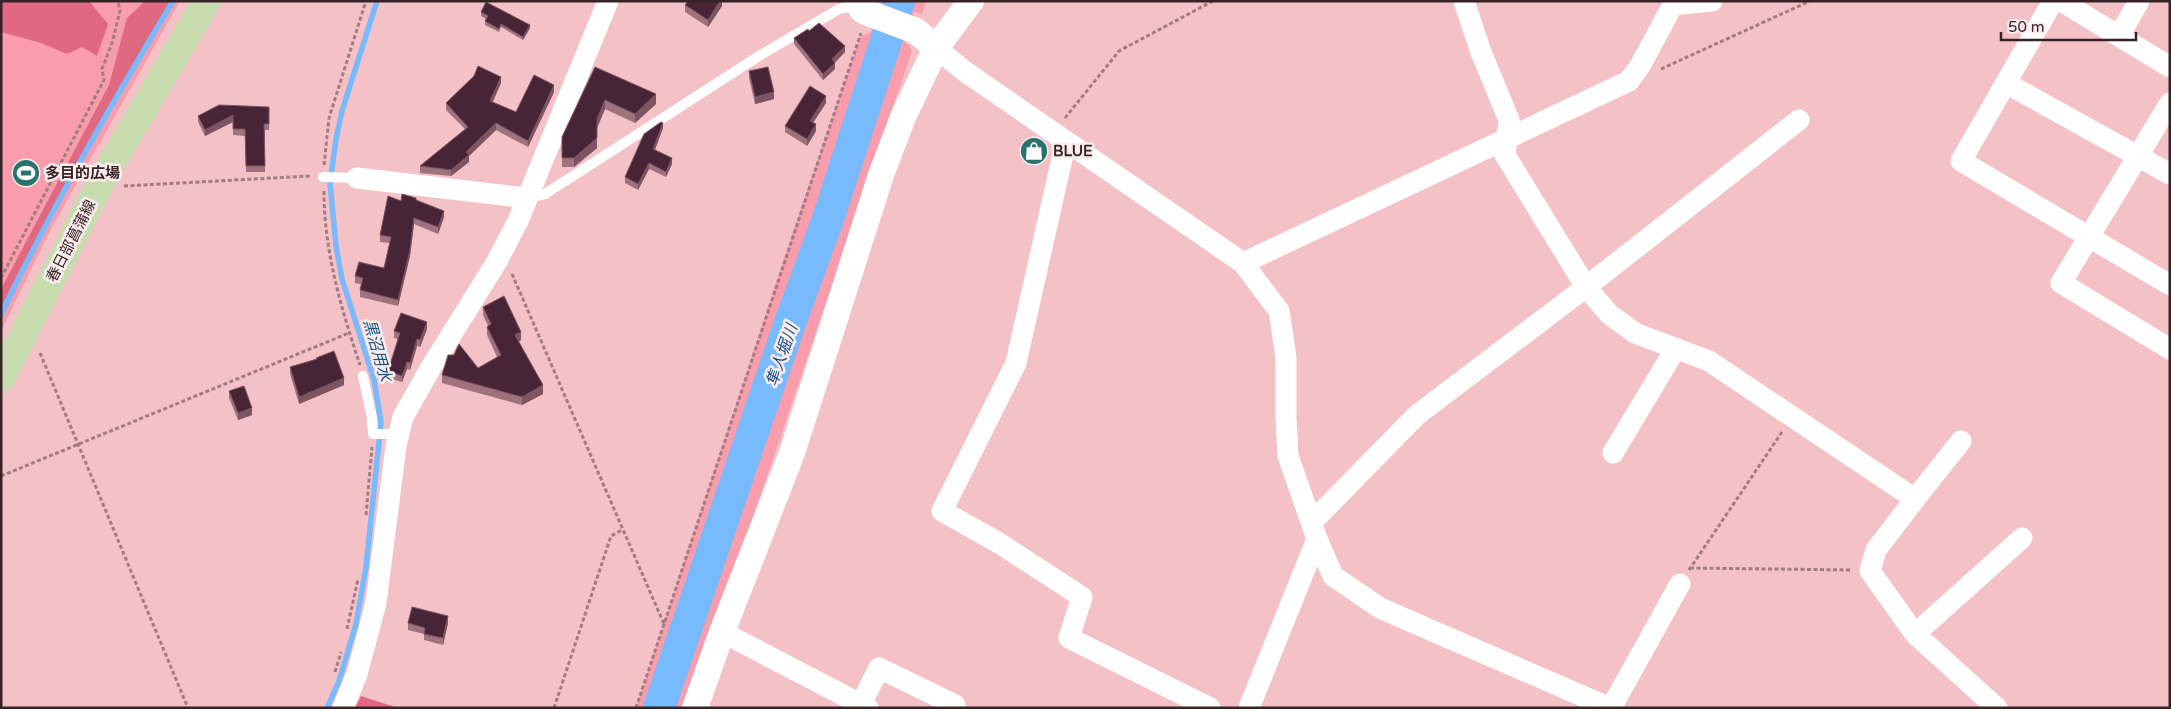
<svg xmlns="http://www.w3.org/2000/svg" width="2171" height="709" viewBox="0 0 2171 709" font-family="'Varela Round','Noto Sans JP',sans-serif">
  <rect width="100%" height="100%" fill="#f4c1c7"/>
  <path fill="#f99dac" d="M 1,1 L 180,1 L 52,227 L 1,331 Z
    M 882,1 L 892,1 L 806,242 L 650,708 L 636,708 L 799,213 L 861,35 C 877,36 878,14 882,1 Z
    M 911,1 L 926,1 L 922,14 L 914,12 L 905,43 L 909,45 L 912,51 L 688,708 L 669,708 L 711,598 Z"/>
  <path fill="#df6980" d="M 1,1 L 89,1 L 108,24 L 97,56 L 82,47 L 67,54 L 41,43 L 1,32 Z
    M 145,1 L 170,1 L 21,267 L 1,308 L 1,289 L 109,85 L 127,18 Z
    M 361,696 L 398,708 L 355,708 Z"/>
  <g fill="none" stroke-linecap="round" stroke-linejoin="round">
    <path stroke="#77bafd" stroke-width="5.5" d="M 1,315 C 52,207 112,103 173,1
      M 327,708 L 339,681 L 356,624 L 366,567 L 381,423 L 374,380 L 342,279 L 336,246 L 330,183 L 336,139 L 342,111 L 377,1"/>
    <path stroke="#77bafd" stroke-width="32" d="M 659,708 L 790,323 L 828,219 L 899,1"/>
    <path stroke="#a17c81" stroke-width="3" stroke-dasharray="4 2.5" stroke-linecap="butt" d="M 1661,69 L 1810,1
      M 1065,118 L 1119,51 L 1213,1
      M 324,165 L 329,118 L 366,1
      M 124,186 L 310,176
      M 324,191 C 324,251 341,308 360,365
      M 512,274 L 664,624
      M 1,278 L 104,80 L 102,69 L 112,43 L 120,11 L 118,1
      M 40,353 L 188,708
      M 1,476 L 349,333
      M 366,515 L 372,447
      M 1690,568 L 1852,570
      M 1689,570 L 1782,432
      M 347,629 L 358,579
      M 335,672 L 341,652
      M 554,708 L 611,536 L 622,530
      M 636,708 L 861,33"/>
    <path stroke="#fff" stroke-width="10" d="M 323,177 L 357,178
      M 527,198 L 545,194 L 759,56 L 839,9 L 858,5
      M 363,376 L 372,418 L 373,434 L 398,434"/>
    <path stroke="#fff" stroke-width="21" d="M 1464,1 L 1481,52 L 1509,120 L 1505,155 L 1586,287 L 1609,314 L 1635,333 L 1709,361 L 1915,499 L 1876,550 L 1870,571 L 1915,634 L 1997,708
      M 2053,1 L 1961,161 L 2170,285
      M 2061,1 L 2170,67
      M 1672,5 L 1712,1
      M 2119,36 L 2139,1
      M 936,48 L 967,73 L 1243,263 L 1279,311 L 1286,357 L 1286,418 L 1288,456 L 1317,539 L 1333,576 L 1380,608 L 1610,708
      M 2006,83 L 2170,174
      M 2170,103 L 2061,283 L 2170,349
      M 1066,141 L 1016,363 L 942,511 L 999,543 L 1082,597 L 1069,638 L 1210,708
      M 357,178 L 527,198
      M 1243,263 L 1629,81 L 1640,66 L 1675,1
      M 1613,453 L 1676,348
      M 1915,499 L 1961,441
      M 1312,522 L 1417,415 L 1586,287 L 1799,120
      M 722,632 L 868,708
      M 1915,634 L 2022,538
      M 861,704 L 879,668 L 955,705 L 953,708
      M 343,708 L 357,674 L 376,603 L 396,446 L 403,417 L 430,369 L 496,263 L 518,221 L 608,1
      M 1249,708 L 1317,539
      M 1611,708 L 1680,584"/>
    <path stroke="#fff" stroke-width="26" d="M 858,1 L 862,10 L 866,12 L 916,31 L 936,48
      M 695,708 L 722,632 L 792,453 L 881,175 L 903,117 L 936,48 L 971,1"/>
    <path stroke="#c7ddb0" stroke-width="28" d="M 1,379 L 103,178 L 207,1"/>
  </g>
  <path fill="#9e737e" d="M 722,1 L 722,6 L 708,27 L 685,12 L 685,5 Z
    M 481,12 L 530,28 L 523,40 L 501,27 L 499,32 L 485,25 L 485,21 L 486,19 L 481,16 Z
    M 809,31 L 845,52 L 835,63 L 835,69 L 823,80 L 794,44 L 794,38 Z
    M 595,67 L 656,104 L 635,123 L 605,109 L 597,128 L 597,148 L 574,167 L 562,167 L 562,137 Z
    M 749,71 L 774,99 L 755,104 L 749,78 Z
    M 501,83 L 493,102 L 516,112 L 554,92 L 528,147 L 496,130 L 469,156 L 469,162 L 451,176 L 420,173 L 420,166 L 465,129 L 446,110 L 446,103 Z
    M 826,103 L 813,123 L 816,131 L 807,146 L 785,132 L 785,126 Z
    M 269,107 L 269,130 L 265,130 L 265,172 L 246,172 L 245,136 L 233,135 L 233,122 L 205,136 L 198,122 L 198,116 Z
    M 663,128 L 655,150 L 672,164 L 666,177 L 649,169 L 638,190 L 625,183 L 625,177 Z
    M 416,200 L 444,217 L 438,234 L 414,224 L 410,256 L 398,306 L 360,297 L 360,290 L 361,284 L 355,283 L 355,276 L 384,268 L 390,243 L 380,242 L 380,235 L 401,201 Z
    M 483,307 L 521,340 L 519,341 L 543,394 L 522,405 L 442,383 L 442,375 L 478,368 L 497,357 L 487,335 L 487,327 L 488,326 L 483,315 Z
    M 427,329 L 420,347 L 417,346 L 410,370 L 407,369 L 402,382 L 388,378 L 388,371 L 398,339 L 394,338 L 394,331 Z
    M 316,358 L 344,385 L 299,404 L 290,374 L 290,367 L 316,360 Z
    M 229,391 L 252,415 L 238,420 L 229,398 Z
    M 408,623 L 448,623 L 443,645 L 424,640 L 424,634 L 408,630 Z"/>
  <path fill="#7c5462" d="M 720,1 L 722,1 L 722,6 L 708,27 L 708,20 Z
    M 530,25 L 530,28 L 523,40 L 523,37 Z
    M 845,46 L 845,52 L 832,65 L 832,59 Z
    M 835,63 L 835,69 L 823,80 L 823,74 Z
    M 501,77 L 501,83 L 490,107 L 490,101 Z
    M 554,85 L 554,92 L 528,147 L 528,141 Z
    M 774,92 L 774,99 L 755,104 L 755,97 Z
    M 656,94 L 656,104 L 635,123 L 635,114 Z
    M 826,96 L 826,103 L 810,127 L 810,121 Z
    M 605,100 L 605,109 L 597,128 L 597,119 Z
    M 233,115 L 233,122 L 205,136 L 205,130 Z
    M 496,123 L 496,130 L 469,156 L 469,162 L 451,176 L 451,170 L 466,152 Z
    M 663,123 L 663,128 L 653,155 L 653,149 Z
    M 816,124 L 816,131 L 807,146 L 807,139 Z
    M 597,138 L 597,148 L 574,167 L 574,158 Z
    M 672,158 L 672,164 L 666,177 L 666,172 Z
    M 649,163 L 649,169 L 638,190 L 638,184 Z
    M 444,211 L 444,217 L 438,234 L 438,227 Z
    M 414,218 L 414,224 L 410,256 L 398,306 L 398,300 Z
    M 427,322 L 427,329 L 420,347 L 420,340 Z
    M 521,332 L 521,340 L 515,343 L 515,335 Z
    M 417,339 L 417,346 L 410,370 L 410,363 Z
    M 407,362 L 407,369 L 402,382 L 402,376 Z
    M 344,378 L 344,385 L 299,404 L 299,397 Z
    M 543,385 L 543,394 L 522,405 L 522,397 Z
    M 252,408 L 252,415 L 238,420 L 238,413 Z
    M 448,616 L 448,623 L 443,645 L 443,638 Z"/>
  <path fill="#482536" stroke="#7c5462" d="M 688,1 L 720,1 L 708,20 L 685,5 Z
    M 486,2 L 530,25 L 523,37 L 501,24 L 499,29 L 485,21 L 488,16 L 481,12 Z
    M 819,23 L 845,46 L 832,59 L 835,63 L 823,74 L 794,38 L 808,29 L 809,31 Z
    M 478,66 L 501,77 L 490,101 L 516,112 L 534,75 L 554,85 L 528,141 L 496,123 L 466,152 L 469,155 L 451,170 L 420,166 L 468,127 L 446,103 L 474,76 Z
    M 595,67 L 656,94 L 635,114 L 605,100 L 597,119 L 597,138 L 574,158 L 562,158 L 562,137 Z
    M 768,67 L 774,92 L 755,97 L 749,71 Z
    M 810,86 L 826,96 L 810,121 L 816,124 L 807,139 L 785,126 Z
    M 219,105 L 269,107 L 269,124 L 264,124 L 265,166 L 246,166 L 245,129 L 233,129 L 233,115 L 205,130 L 198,116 Z
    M 661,122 L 663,123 L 653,149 L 672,158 L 666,172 L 649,163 L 638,184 L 625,177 L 644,134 Z
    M 402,194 L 416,198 L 416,200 L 444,211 L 438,227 L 414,218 L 410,250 L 398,300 L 360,290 L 363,278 L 355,276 L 359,262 L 384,268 L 391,237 L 380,235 L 388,196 L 401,201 Z
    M 504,296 L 521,332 L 515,335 L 543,385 L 522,397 L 442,375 L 448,355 L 454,355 L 459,344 L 478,368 L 501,355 L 487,327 L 491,324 L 483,307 Z
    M 401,313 L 427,322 L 420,340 L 417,339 L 410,363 L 407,362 L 402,376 L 388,371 L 400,333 L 394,331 Z
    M 334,351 L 344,378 L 299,397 L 290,367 L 317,359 L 316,358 Z
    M 244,386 L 252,408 L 238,413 L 229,391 Z
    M 412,607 L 448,616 L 443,638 L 424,634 L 425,628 L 408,623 Z"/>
  <defs>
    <symbol id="shop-disc" viewBox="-11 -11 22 22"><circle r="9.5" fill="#29736e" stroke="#fdecee"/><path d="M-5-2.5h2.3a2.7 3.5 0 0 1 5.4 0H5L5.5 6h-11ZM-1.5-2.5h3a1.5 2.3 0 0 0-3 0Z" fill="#fff"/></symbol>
    <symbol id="stadium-disc" viewBox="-11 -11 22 22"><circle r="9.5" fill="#29736e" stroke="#fdecee"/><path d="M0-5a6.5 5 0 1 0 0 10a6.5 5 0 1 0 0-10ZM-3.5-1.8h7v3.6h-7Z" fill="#fff"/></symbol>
  </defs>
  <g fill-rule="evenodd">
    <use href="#shop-disc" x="1018" y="135" width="32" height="32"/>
    <use href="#stadium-disc" x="10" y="157" width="32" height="32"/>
  </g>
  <g text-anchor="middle" stroke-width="5" stroke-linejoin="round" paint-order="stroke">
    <g font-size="15" font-weight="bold" fill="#362326" stroke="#fdecee" text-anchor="start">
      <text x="1053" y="156">BLUE</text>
      <text x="45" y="178">多目的広場</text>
    </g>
    <g font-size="15" fill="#362326" stroke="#fdecee">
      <text transform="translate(71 241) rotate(-63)" y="5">春日部菖蒲線</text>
    </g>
    <g font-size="16" font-style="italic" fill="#145287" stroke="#fdecee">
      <text transform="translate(378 350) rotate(74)" y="6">黒沼用水</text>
      <text transform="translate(781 355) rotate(-71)" y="6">隼人堀川</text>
    </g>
  </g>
  <rect width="2171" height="709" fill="none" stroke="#362326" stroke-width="5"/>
  <path d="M2001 32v8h135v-8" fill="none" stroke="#362326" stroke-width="2.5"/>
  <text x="2008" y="32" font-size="15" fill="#362326" stroke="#fdecee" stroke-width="4" paint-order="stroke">50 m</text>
</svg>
